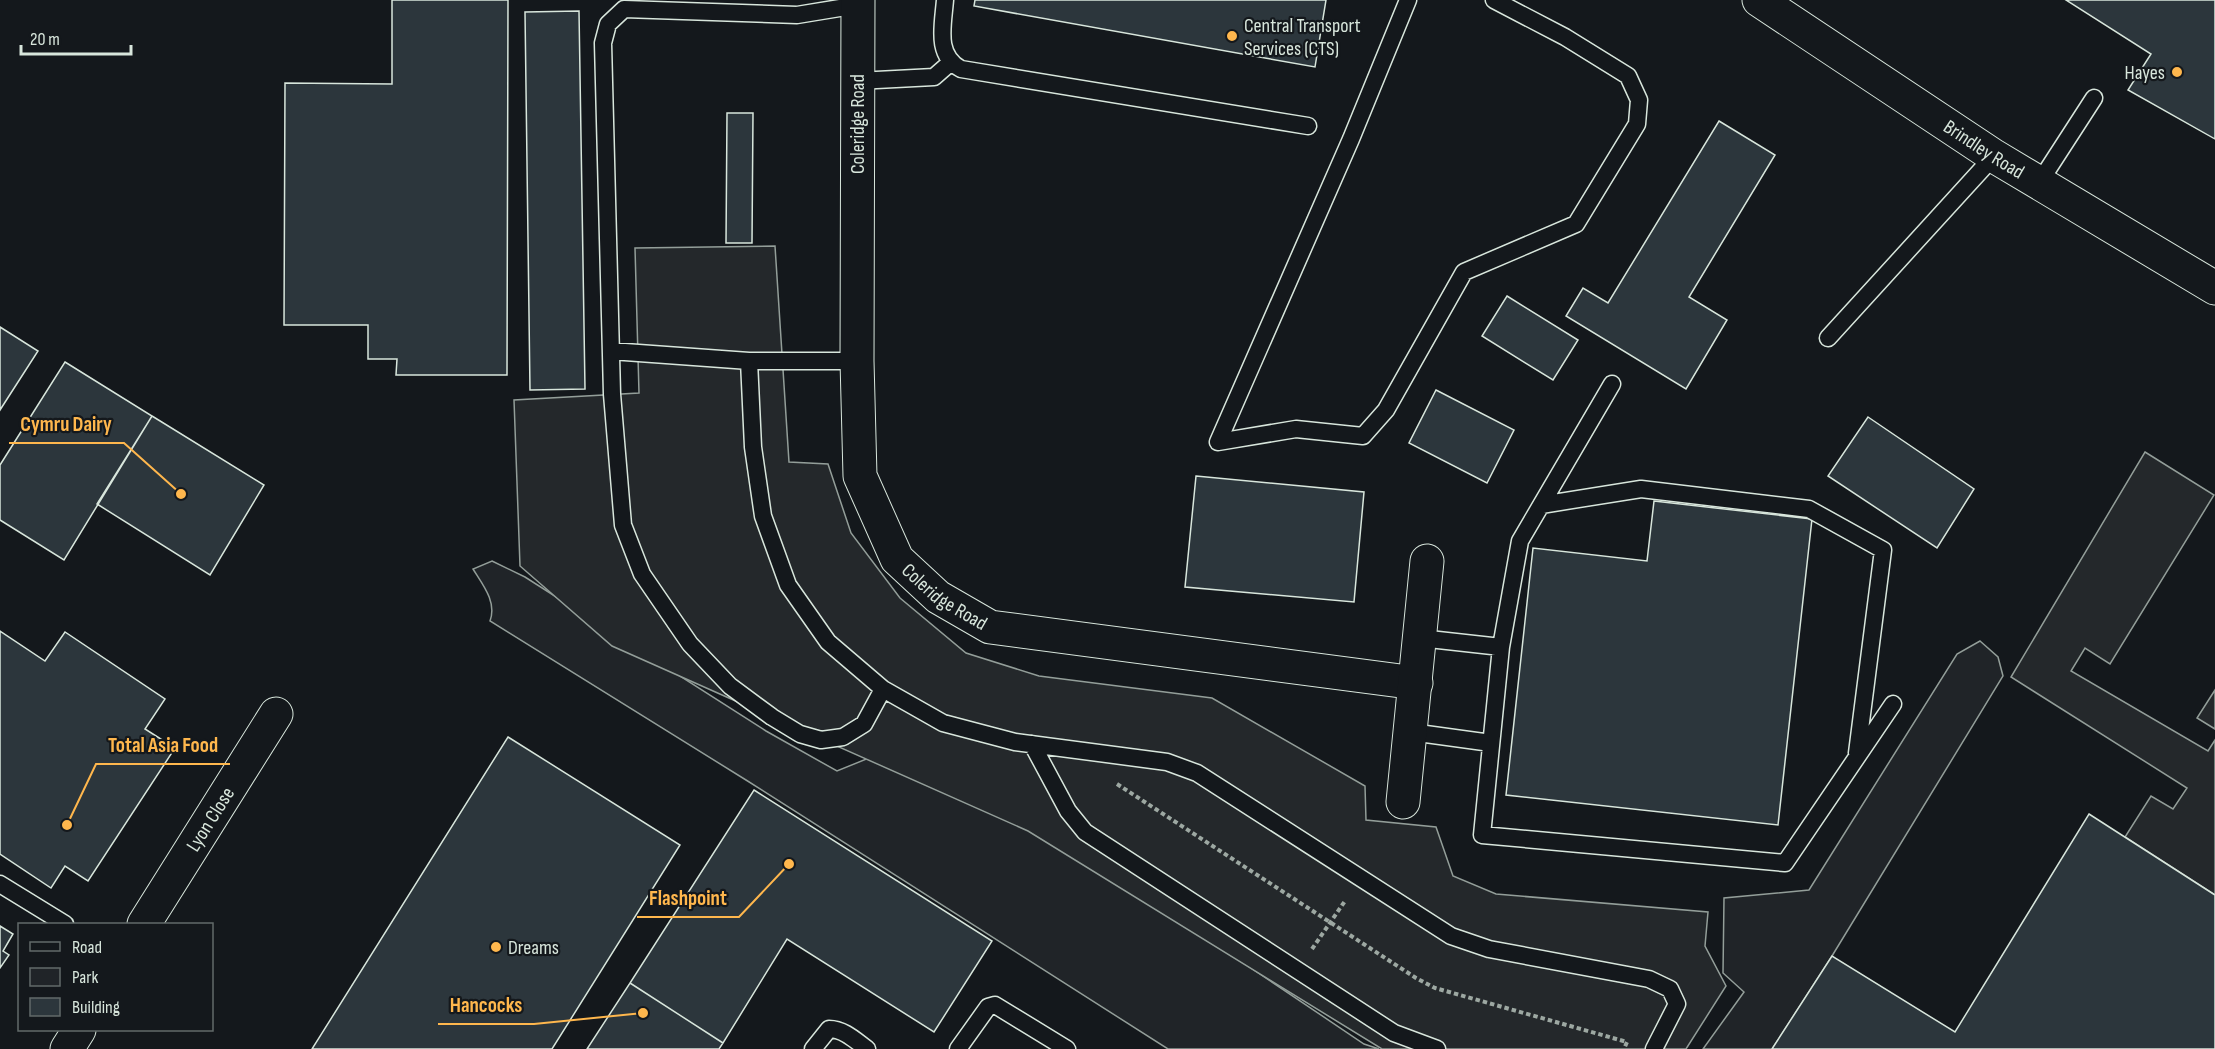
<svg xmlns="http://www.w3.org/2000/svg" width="2215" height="1049" viewBox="0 0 2215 1049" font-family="'Sofia Sans Condensed',sans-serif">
  <rect width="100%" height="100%" fill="#14181c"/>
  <path fill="#202428" stroke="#939e99" stroke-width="1.5" d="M 492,561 L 525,577 L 766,731 L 837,771 L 908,742 L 1052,834 L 1364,1044 L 1379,1049 L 1168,1049 L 746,780 L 490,621 C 497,602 483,585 473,569 Z
    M 1980,641 L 1998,657 L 2003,676 L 1832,956 L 1772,1049 L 1703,1049 L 1744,992 L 1723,973 L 1724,898 L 1809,890 L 1957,654 Z"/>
  <path fill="#24282b" stroke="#939e99" stroke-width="1.5" d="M 775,246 L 789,462 L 828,464 L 851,533 L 900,598 L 966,653 L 1039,676 L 1212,698 L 1365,786 L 1366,820 L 1436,827 L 1453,876 L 1496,894 L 1708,912 L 1705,946 L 1726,986 L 1686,1049 L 1382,1049 L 1028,831 L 612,646 L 520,566 L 514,400 L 639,393 L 635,248 Z
    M 2145,452 L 2214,495 L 2110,664 L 2085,648 L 2071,671 L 2208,751 L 2215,740 L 2215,895 L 2125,837 L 2151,796 L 2173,809 L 2187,788 L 2011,677 Z
    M 2215,690 L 2215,729 L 2197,718 Z"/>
  <path fill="#2c363c" stroke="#d8e6dc" stroke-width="1.5" d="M 392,0 L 508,0 L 507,375 L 396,375 L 397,359 L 368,359 L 368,325 L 284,325 L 285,83 L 392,84 Z
    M 975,0 L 1326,0 L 1315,67 L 974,6 Z
    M 2066,0 L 2215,0 L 2215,139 L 2128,90 L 2151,54 Z
    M 579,11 L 585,389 L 530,390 L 525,12 Z
    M 727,113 L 753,113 L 752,243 L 726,243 Z
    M 1719,121 L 1775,155 L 1689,297 L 1727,320 L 1686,389 L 1566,316 L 1583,288 L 1608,303 Z
    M 1507,296 L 1578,340 L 1553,380 L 1482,336 Z
    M 0,327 L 38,351 L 0,410 Z
    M 65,362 L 152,416 L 64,560 L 0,520 L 0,465 Z
    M 1436,390 L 1514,430 L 1487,483 L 1409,443 Z
    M 152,416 L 264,485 L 210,575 L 97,504 Z
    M 1868,417 L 1974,489 L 1937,548 L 1828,476 Z
    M 1196,476 L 1364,492 L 1354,602 L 1185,587 Z
    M 1654,501 L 1812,519 L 1778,825 L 1506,795 L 1533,548 L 1647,561 Z
    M 0,631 L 45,661 L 65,632 L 165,699 L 145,729 L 175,748 L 88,881 L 65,866 L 51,888 L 0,854 Z
    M 508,737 L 680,845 L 552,1049 L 312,1049 Z
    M 754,790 L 992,941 L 934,1032 L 787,939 L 723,1043 L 630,983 Z
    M 2089,814 L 2215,895 L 2215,1049 L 1772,1049 L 1832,956 L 1955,1032 Z
    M 0,926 L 13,934 L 3,951 L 9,955 L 0,968 Z
    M 630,983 L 723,1043 L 719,1049 L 587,1049 Z"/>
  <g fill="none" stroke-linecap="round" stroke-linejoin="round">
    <defs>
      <path id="lane" d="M 945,0 C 943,26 935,55 961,69 L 1308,126
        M 1408,0 L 1351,139 L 1218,442 L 1296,429 L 1363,436 L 1386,410 L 1464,272 L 1576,224 L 1637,124 L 1639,100 L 1628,76 L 1565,37 L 1494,0
        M 858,5 L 797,15 L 624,9 L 608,24 L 603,43 L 612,394 L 623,525 L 642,574 L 690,644 L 730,686 L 772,717 L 800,734 L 821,740 L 843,737 L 864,724 L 883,689
        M 857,81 L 934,77 L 950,63
        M 2039,183 L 2094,98
        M 1828,338 L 1994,156
        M 611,351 L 749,361
        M 857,361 L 749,361 L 753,447 L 763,516 L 788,585 L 828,642 L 883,689 L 943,723 L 1015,742 L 1167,762 L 1197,773 L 1451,936 L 1489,949 L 1649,979 L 1670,989 L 1677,1004 L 1654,1049
        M 1612,384 L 1520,541 L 1501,647 L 1482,835 L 1785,863 L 1893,704
        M 1541,505 L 1641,489 L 1809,509 L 1883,550 L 1857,753
        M 1420,638 L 1501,647
        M 1411,732 L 1491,743
        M 1032,744 L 1068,811 L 1085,832 L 1394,1033 L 1437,1049
        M 0,884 L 65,924
        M 813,1049 L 829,1029 C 844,1029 856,1041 867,1049
        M 958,1049 L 988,1007 L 995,1005 L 1067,1049"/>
      <g id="street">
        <path id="s1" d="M 858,0 L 857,361 L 860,476 L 897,559 L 938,597 L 990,627 L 1416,683"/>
        <path id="s2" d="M 1759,0 L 1994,156 L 2215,288"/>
        <path d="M 1403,802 L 1427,561"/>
        <path id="s3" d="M 144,924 L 276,714"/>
        <path d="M 67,1049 L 79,1030"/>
      </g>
    </defs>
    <use href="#lane" stroke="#d8e6dc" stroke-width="19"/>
    <use href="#street" stroke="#d8e6dc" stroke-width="35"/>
    <path stroke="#9da8a2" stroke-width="4" stroke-dasharray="4.5 3" stroke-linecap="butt" d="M 1117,784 L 1416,978 L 1435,988 L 1627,1042 L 1624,1049
      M 1312,949 L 1345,901"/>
    <use href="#lane" stroke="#14181c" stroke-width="16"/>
    <use href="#street" stroke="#14181c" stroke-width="33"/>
  </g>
  <g fill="#ffb74d" stroke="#14181c" stroke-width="2">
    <circle cx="1232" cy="36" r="6"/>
    <circle cx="2177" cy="72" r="6"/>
    <circle cx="496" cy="947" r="6"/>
  </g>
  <g text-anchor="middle" stroke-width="4.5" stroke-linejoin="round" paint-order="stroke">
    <g font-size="20" fill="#d8e6dc" stroke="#14181c" text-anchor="start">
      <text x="1244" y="32">Central Transport<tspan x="1244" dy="23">Services (CTS)</tspan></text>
      <text x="2165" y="79" text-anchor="end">Hayes</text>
      <text x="508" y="954">Dreams</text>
    </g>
    <g font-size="20" fill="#d8e6dc" stroke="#14181c">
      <text transform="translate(857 124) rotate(-90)" y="7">Coleridge Road</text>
      <text dy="7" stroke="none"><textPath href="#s2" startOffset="270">Brindley Road</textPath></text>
      <text dy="7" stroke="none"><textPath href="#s1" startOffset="628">Coleridge Road</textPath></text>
      <text dy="7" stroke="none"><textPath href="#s3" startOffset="124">Lyon Close</textPath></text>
    </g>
  </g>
  <path fill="none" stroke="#ffb74d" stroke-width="2" d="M181 494L124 443H9M67 825L96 764H230M789 864L739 917H637M643 1013L534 1024H438"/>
  <g fill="#ffb74d" stroke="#14181c" stroke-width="2">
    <circle cx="181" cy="494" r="6"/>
    <circle cx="67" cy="825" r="6"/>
    <circle cx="789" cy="864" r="6"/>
    <circle cx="643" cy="1013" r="6"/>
  </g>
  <g font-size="21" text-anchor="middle" font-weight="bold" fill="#ffb74d" stroke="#14181c" stroke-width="4.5" stroke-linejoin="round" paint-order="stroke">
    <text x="66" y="431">Cymru Dairy</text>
    <text x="163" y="752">Total Asia Food</text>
    <text x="688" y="905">Flashpoint</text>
    <text x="486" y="1012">Hancocks</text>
  </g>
  <rect x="18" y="923" width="195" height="108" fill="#14181c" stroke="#626a69" stroke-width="1.5"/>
  <rect x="30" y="942" width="30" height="9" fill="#14181c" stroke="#626a69" stroke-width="1.5"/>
  <text x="72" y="953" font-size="18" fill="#d8e6dc">Road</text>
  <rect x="30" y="968" width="30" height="18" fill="#202428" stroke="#626a69" stroke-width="1.5"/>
  <text x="72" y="983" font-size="18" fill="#d8e6dc">Park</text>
  <rect x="30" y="998" width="30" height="18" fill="#2c363c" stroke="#626a69" stroke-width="1.5"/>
  <text x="72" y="1013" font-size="18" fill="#d8e6dc">Building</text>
  <path d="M21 45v9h110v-9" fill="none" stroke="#d8e6dc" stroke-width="3"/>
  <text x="30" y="45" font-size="18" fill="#d8e6dc" stroke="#14181c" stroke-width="4.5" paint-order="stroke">20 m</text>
</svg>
